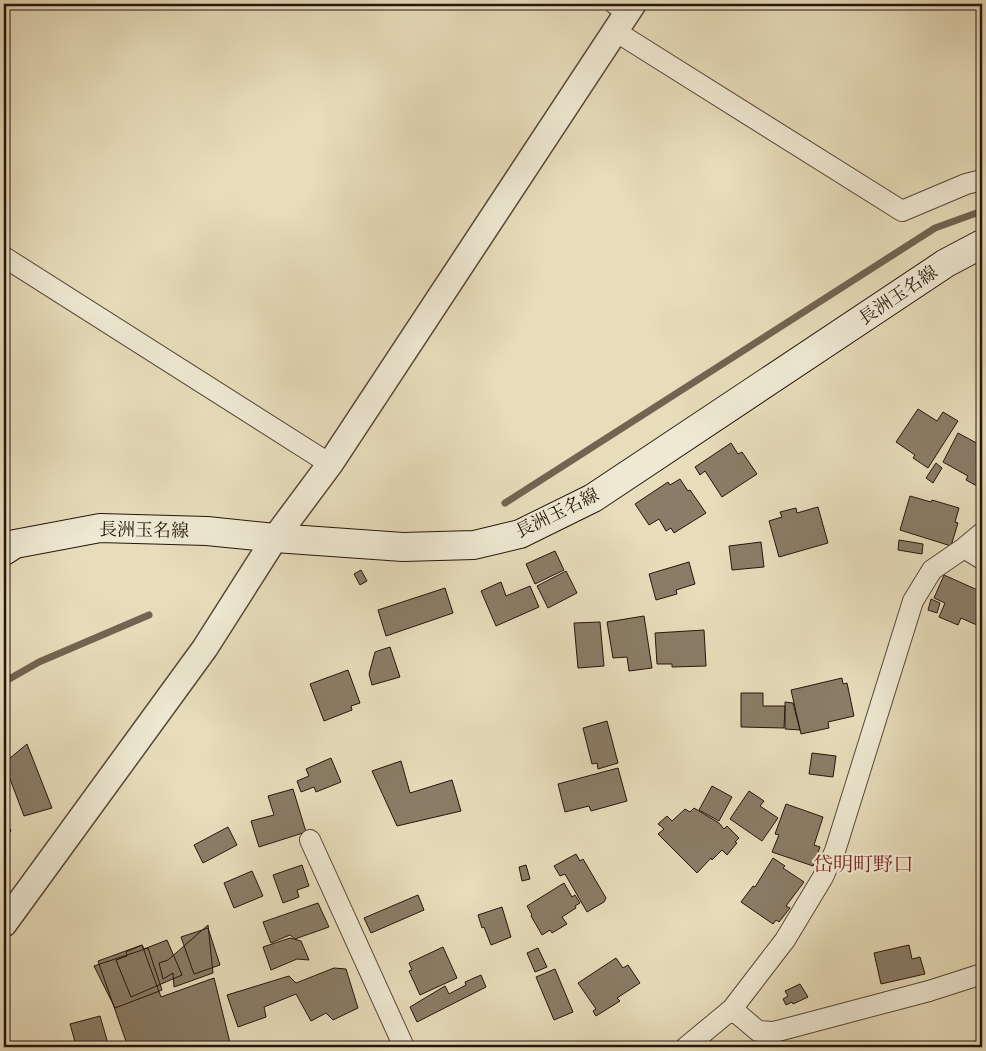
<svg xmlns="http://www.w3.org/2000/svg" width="986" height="1051" viewBox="0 0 986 1051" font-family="'IM FELL English','Noto Serif JP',serif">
  <rect width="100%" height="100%" fill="#e7ddbb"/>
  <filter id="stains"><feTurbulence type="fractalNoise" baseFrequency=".004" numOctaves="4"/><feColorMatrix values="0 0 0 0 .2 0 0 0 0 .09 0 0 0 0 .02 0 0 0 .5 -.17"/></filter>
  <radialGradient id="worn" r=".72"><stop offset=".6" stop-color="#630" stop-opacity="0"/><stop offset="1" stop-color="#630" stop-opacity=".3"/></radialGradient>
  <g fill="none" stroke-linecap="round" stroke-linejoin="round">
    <path stroke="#726452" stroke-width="7" d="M 505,503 L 935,228 L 982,211
      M 4,682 L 39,662 L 149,615"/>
  </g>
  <path fill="#8a7d67" stroke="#25150d" d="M 918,409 L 937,421 L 943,412 L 958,421 L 928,468 L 913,458 L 915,455 L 896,442 Z
    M 958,433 L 982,446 L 982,485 L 977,486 L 966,480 L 968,476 L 943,462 Z
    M 731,443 L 738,454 L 742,452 L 757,474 L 722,497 L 705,471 L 700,475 L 695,467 Z
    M 936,463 L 942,468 L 933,483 L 926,478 Z
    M 680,479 L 688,491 L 690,490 L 706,513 L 674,533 L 671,528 L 666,531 L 659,519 L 649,525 L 635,504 L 668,482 L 670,485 Z
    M 910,496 L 931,502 L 932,500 L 959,508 L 955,522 L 958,523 L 951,546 L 900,530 Z
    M 818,507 L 828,543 L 779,557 L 769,521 L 782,517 L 780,512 L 796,508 L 797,513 Z
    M 899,540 L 923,544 L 922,554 L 898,550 Z
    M 761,542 L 764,567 L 732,570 L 729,546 Z
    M 555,551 L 564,570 L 535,584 L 526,564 Z
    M 689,562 L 695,584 L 676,590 L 677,594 L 656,600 L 649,574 Z
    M 361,570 L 367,581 L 360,585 L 354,574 Z
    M 566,571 L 577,593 L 548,608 L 537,586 Z
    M 944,575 L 982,592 L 982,619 L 979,626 L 961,618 L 958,625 L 939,617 L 945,603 L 934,598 Z
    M 501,582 L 506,596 L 530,586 L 539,607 L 496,626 L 481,591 Z
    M 445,588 L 453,613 L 386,636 L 378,610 Z
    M 931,599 L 940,603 L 937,613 L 928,610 Z
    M 644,616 L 652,668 L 629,671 L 627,657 L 613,658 L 607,622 Z
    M 600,622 L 604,666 L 578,668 L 574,623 Z
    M 704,630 L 706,666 L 672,667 L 672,664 L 657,664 L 655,633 Z
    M 390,647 L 400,677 L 372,685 L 369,674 L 375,652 Z
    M 348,670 L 360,703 L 351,706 L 352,710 L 324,721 L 310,684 Z
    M 842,678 L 843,684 L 847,683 L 854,716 L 828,722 L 829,728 L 801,734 L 791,690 Z
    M 741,693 L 763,693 L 763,706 L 785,706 L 784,728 L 741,727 Z
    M 785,702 L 793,703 L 800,730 L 785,729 Z
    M 607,721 L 618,763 L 598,769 L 597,763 L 592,764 L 583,728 Z
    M 27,744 L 52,808 L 24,816 L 4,763 Z
    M 812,753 L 836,756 L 833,777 L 809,774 Z
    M 331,758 L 341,782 L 316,792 L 314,787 L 301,792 L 297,781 L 309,776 L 306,769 Z
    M 401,761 L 410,793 L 452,780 L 461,811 L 397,826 L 372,771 Z
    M 618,768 L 627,801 L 591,811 L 589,806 L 565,812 L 558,784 Z
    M 712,786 L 732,797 L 719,821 L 699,810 Z
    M 293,789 L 306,832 L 259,847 L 251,821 L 274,815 L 268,796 Z
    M 749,791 L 764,801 L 760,806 L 778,818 L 762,841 L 730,819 Z
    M 786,804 L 823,817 L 814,845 L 820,847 L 813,866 L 772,852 L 779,835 L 775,834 Z
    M 694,808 L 719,823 L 724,829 L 727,826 L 739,838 L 735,842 L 737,843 L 727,855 L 722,850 L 712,860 L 711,858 L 697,873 L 658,834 L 664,829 L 658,824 L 667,816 L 672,821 L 685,809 L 690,812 Z
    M 4,817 L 11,831 L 4,834 Z
    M 228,827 L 237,845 L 203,863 L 194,845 Z
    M 576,854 L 580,861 L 583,859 L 606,898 L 604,902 L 587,912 L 565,874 L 560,876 L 554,866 Z
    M 773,858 L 785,866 L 783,868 L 804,882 L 786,906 L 790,908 L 779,922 L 776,920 L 773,924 L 741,902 L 753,886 L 755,887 Z
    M 302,865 L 309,886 L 297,890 L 299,897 L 283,903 L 273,875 Z
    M 526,865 L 530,879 L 522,881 L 519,867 Z
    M 252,871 L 263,896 L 234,908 L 224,883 Z
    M 564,883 L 572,897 L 575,895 L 580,903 L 575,906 L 576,908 L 562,917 L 567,924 L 552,933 L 550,930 L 542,935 L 531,916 L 532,915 L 527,906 Z
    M 418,895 L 424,910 L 371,933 L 364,918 Z
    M 318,903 L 329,927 L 295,939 L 290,935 L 271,943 L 263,922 Z
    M 502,907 L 511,937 L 491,945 L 484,927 L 482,928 L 478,915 Z
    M 208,925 L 213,973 L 174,987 L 173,973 L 163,979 L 159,963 L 168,960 Z
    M 208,928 L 220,965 L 194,974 L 181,937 Z
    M 290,938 L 301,941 L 309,960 L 297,959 L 271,970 L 263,947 Z
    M 167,940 L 182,975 L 131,997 L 116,960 L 127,956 L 126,952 L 142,945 L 144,949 Z
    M 142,945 L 161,997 L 214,978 L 231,1047 L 128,1047 L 98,961 Z
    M 909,945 L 912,959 L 920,957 L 925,974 L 881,984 L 874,953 Z
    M 443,947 L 457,978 L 420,995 L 409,971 L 412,970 L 409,963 Z
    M 148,948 L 162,990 L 115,1008 L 94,966 Z
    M 538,948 L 547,967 L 535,972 L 527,953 Z
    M 616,958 L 623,968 L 628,965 L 640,983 L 617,998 L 620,1001 L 596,1016 L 593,1011 L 596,1009 L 578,983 Z
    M 334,968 L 346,969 L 358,1008 L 333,1020 L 326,1013 L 311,1021 L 296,994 L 264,1007 L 266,1017 L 238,1027 L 227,995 L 289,976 L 296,983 Z
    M 555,969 L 573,1012 L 554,1020 L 536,977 Z
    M 481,975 L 486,987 L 417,1022 L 410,1007 L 445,986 L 449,994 L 466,985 L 465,982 Z
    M 800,984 L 808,997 L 793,1004 L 792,1002 L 786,1005 L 783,999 L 788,996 L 785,991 Z
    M 100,1016 L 109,1047 L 69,1047 L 68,1044 L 75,1042 L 70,1024 Z"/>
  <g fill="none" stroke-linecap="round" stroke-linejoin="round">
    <defs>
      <path id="minor" d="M 615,4 L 627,12
        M 615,31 L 902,211 L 966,184 L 982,180
        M 4,257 L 330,464
        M 964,548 L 982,559
        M 310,840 L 404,1047
        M 732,1009 L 758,1031 L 774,1032 L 929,991 L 982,974
        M 686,1047 L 732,1009 L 785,940 L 823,877 L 835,851 L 913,601 L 932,570 L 964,548 L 982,533"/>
      <path id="tertiary" d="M 4,924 L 205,648 L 275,538 L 330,464 L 633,4"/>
      <path id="secondary" d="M 4,551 L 15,544 L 100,528 L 207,531 L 275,538 L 403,547 L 474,545 L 520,534 L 593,498 L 946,263 L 982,244"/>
    </defs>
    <use href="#minor" stroke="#564738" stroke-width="22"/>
    <use href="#tertiary" stroke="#564738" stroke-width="28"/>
    <use href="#secondary" stroke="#25150d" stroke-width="30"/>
    <use href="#minor" stroke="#efe9d3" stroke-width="20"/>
    <use href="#tertiary" stroke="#efe9d3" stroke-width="25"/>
    <use href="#secondary" stroke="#efe9d3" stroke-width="28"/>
  </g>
  <g text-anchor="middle" stroke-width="4.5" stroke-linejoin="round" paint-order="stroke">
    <g font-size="18" fill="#25150d" stroke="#efe9d3">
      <text transform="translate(898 295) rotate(-34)" y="6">長洲玉名線</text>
      <text transform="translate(557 513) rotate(-26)" y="6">長洲玉名線</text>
      <text transform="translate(144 530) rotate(1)" y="6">長洲玉名線</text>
    </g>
    <g font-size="20" fill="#7a1f14" stroke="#efe9d3">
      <text x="863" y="871">岱明町野口</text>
    </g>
  </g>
  <rect width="986" height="1051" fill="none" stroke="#e7ddbb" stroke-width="20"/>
  <rect x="5" y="5" width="976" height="1041" fill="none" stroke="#25150d" stroke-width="2.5"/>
  <rect x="10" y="10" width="966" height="1031" fill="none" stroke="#25150d"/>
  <rect width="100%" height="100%" filter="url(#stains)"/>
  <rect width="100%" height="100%" fill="url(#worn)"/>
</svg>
